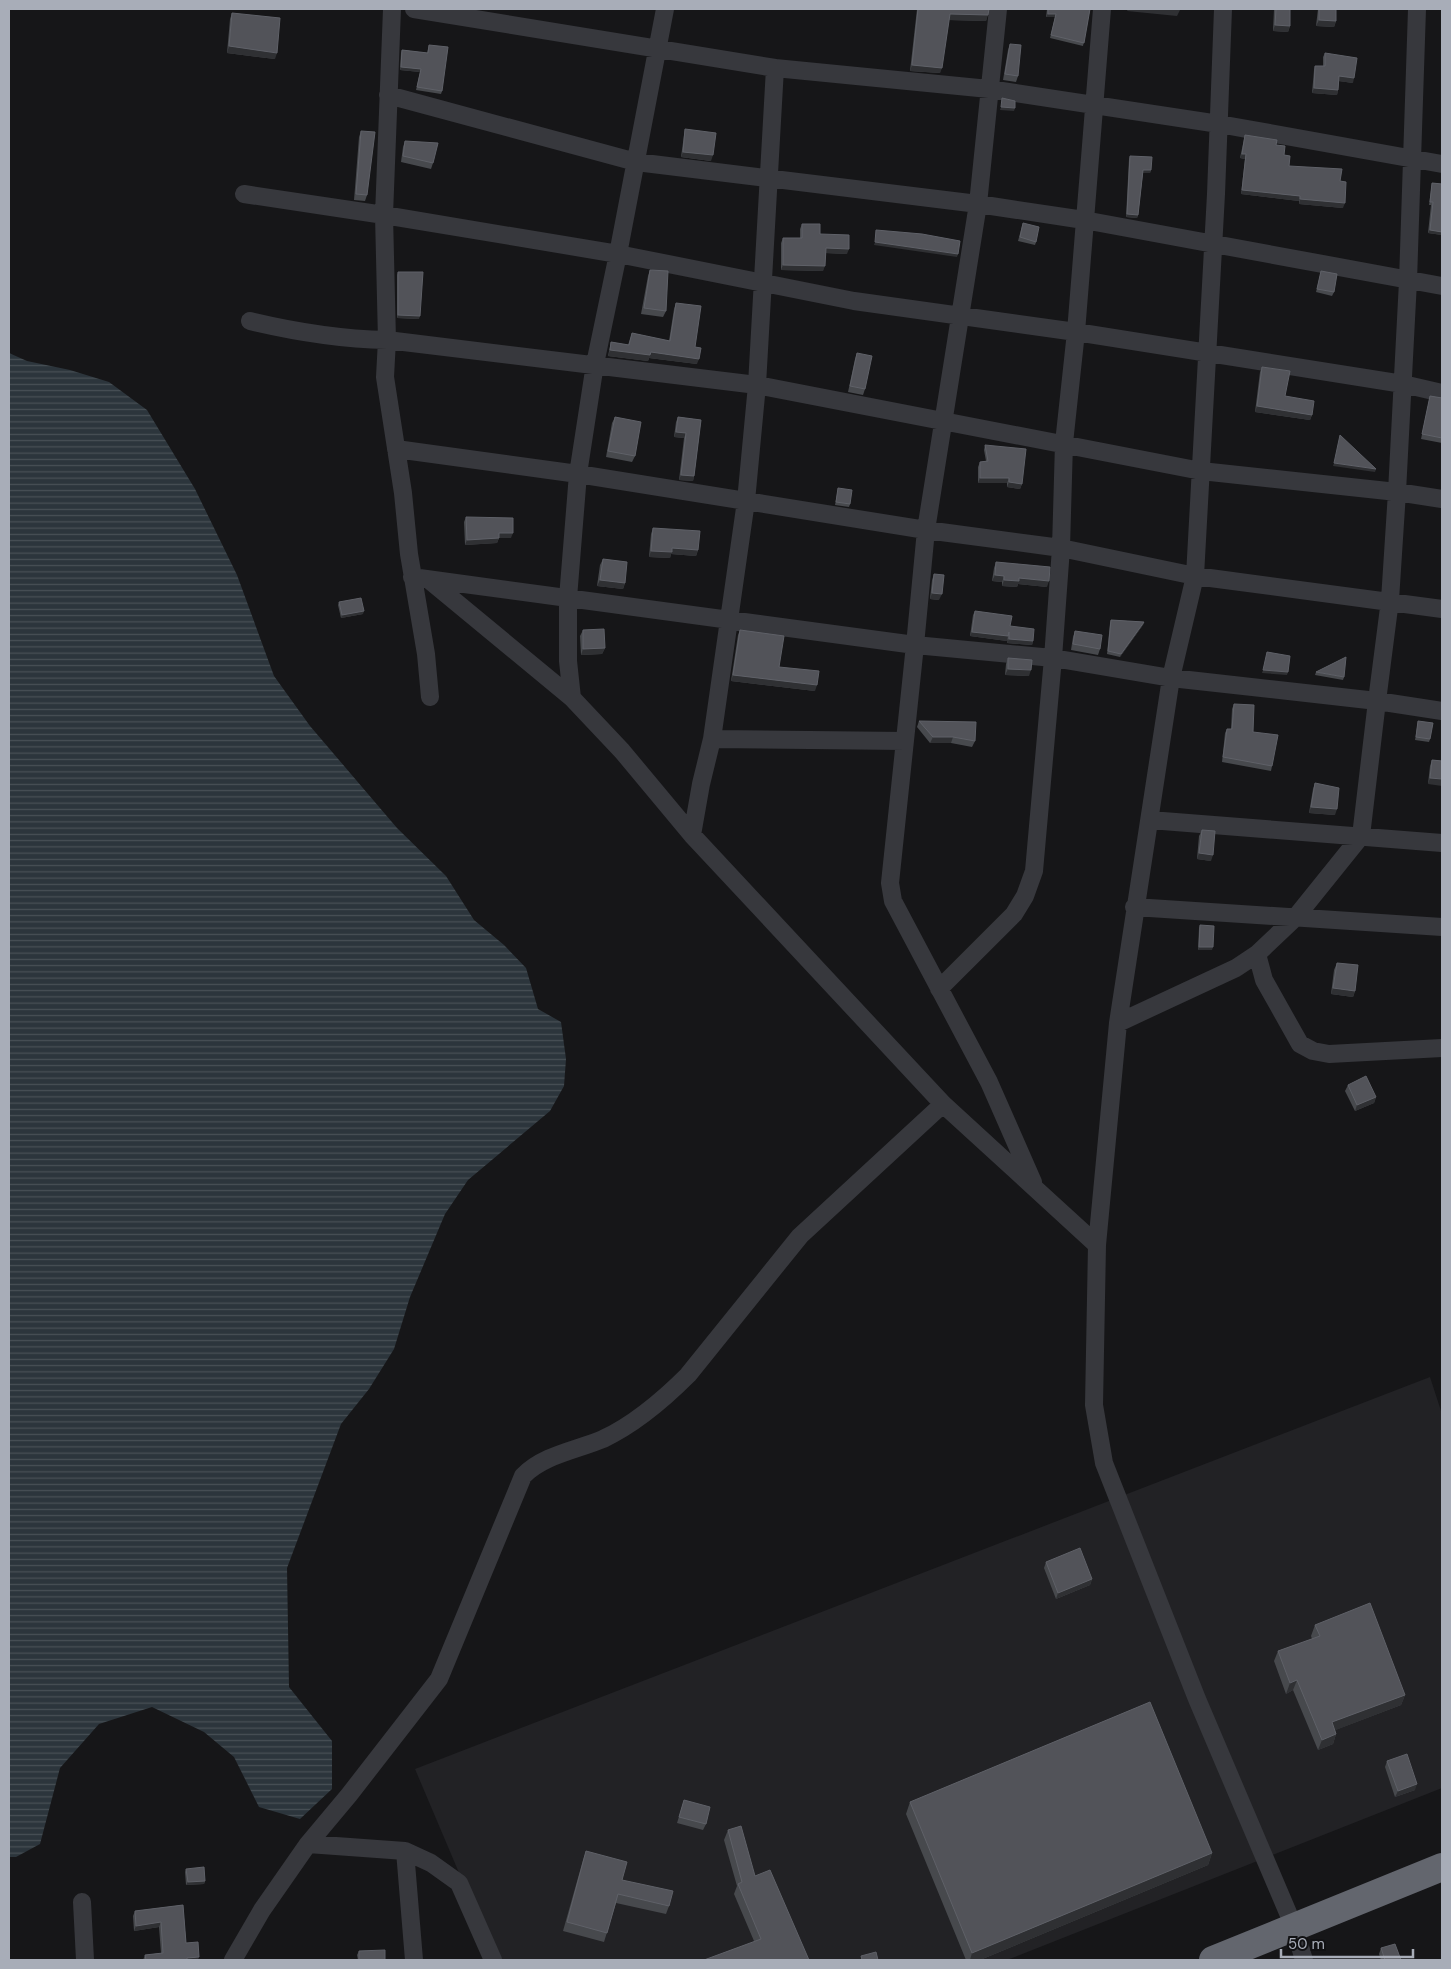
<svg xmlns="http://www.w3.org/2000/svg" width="1451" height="1969" viewBox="0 0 1451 1969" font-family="'DM Sans',sans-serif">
  <defs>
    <pattern id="water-rules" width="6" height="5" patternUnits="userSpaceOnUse" patternTransform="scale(1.25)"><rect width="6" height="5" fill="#2c353c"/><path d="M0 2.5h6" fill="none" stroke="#485056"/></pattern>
  </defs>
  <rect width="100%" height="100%" fill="#161618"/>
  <path fill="#222225" d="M 1430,1377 L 1442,1414 L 1442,1788 L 1007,1960 L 496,1960 L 415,1769 Z"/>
  <path fill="url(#water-rules)" d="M 9,353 L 27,361 L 70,370 L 109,382 L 147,410 L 195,489 L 237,575 L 274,676 L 310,726 L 397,828 L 446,876 L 474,920 L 504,945 L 526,968 L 538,1009 L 561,1022 L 566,1059 L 564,1086 L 550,1111 L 468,1180 L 445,1214 L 410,1297 L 394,1349 L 369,1389 L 341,1424 L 287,1568 L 289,1687 L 332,1741 L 332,1789 L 300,1819 L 259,1807 L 234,1757 L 204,1732 L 152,1707 L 99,1724 L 60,1768 L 40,1844 L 16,1857 L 9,1857 Z"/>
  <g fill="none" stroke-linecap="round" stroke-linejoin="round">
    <path stroke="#37383d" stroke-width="18" d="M 392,9 L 384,215 L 387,340 L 385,377 L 403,493 L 409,554 L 426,654 L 430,697
      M 414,9 L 775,68
      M 665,9 L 618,254 L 854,301 L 1076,332 L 1403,384 L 1442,393
      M 1223,9 L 1216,194 L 1195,576 L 1171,678 L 1118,1023 L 1097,1245 L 1094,1405 L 1104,1463 L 1197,1699 L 1294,1927 L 1304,1960
      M 1417,9 L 1408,281 L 1397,492 L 1390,600 L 1377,701 L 1171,678 L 1053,658 L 915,645 L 926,530 L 1061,548 L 1195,576 L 1442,609
      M 388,95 L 636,162 L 978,204 L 1084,220 L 1442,286
      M 1442,164 L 1219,124 L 989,89 L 775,68 L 757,385 L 1201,471 L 1397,492 L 1442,499
      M 244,194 L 384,215 L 618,254 L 595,364 L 578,474 L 568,598 L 568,661 L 572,698 L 622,751 L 692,835 L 943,1104 L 1097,1245
      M 250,321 C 296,332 340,339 387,340 L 757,385 L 746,501 L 712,739 L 701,784 L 692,835
      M 396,449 L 578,474 L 926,530 L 978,204 L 998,9
      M 412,577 L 915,645 L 890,883 L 893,901 L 989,1082 L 1033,1182
      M 428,579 L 572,698
      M 712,739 L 905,741
      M 1150,820 L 1442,843
      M 1134,907 L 1442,927
      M 1257,954 L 1295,918 L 1361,836 L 1377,701 L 1442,711
      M 939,989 L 1014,914 L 1025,896 L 1034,871 L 1053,658 L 1061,548 L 1064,443 L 1076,332 L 1102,9
      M 1118,1023 L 1236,968 L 1257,954 L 1264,980 L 1300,1044 L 1313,1051 L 1329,1054 L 1442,1048
      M 308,1844 L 349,1795 L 439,1679 L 523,1476 C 543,1455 577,1450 603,1439 C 635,1424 663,1400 688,1375 L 800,1236 L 943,1104
      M 82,1902 L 85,1960
      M 233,1960 L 262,1910 L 308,1844 L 405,1851
      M 414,1960 L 405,1851 L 431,1863 L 459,1883 L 493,1960"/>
    <path stroke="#63666e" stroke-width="28" d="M 1213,1960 L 1442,1867"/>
  </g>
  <path fill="#47494d" d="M 917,9 L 989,9 L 986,21 L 949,20 L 940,73 L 910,71 Z
    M 1047,9 L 1090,9 L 1083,46 L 1050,38 L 1055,17 L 1046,17 Z
    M 1274,9 L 1290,9 L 1290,26 L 1288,32 L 1273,31 Z
    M 1318,9 L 1336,9 L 1336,21 L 1334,27 L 1316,26 Z
    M 232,13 L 275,59 L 227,53 L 230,19 Z
    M 1010,44 L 1018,76 L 1016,82 L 1003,80 L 1008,50 Z
    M 429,45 L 442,91 L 441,94 L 416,90 L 420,72 L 400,70 L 401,53 L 402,50 L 427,53 Z
    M 1325,53 L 1353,83 L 1339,81 L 1338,90 L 1337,95 L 1312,93 L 1314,70 L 1315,66 L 1323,66 L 1323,57 Z
    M 685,129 L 711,161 L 681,157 L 684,135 Z
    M 361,131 L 367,195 L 365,201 L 354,200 L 359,137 Z
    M 1245,135 L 1276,145 L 1284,155 L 1289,166 L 1340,181 L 1343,208 L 1299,204 L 1299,201 L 1241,194 L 1245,159 L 1240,158 L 1244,139 Z
    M 405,141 L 433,163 L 431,169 L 401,162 L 403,147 Z
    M 1130,156 L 1151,170 L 1150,173 L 1143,173 L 1138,215 L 1137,218 L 1126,217 L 1129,159 Z
    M 1432,183 L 1442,184 L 1442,235 L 1428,233 L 1431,205 L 1429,205 Z
    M 802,224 L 820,234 L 847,254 L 826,253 L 823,271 L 781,270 L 781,243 L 783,238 L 800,238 L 800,229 Z
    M 1022,226 L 1036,242 L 1035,245 L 1018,241 Z
    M 650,270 L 666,311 L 663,317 L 641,314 L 648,276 Z
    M 1321,271 L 1334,292 L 1332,296 L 1316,292 Z
    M 398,272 L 419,319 L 397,318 L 397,275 Z
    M 676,303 L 695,347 L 697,364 L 649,358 L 648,361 L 608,356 L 611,342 L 628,345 L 632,333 L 669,341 L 674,309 Z
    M 857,353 L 865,389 L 863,395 L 848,392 L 855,359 Z
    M 1262,367 L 1285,396 L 1312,415 L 1310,420 L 1255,412 L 1260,372 Z
    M 1430,396 L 1442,398 L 1442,443 L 1421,439 Z
    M 615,417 L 635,456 L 632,462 L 606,457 L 612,423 Z
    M 678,417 L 701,420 L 694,476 L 693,481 L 679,480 L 684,438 L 674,437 L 676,422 Z
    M 985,445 L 1022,484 L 1020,489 L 1007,487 L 1007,483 L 978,483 L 978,467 L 980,462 L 986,461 L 984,450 Z
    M 838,488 L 850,504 L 849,507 L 835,505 Z
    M 466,517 L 511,538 L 499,538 L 497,543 L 465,545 L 464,522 Z
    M 653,528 L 698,550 L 696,556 L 671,554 L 670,558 L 649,557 L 651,534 Z
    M 603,559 L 625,583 L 623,589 L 597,586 L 600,565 Z
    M 996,562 L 1047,587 L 1018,584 L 1017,587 L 1002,586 L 1002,582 L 992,581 L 994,568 Z
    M 934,574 L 939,600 L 930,599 L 932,580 Z
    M 339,602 L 363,614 L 341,618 L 338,605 Z
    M 975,611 L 1010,626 L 1033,641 L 1032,645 L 1007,643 L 1008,639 L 1007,641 L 970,636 L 973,615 Z
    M 1111,620 L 1144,622 L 1143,625 L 1120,657 L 1107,654 L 1110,623 Z
    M 583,630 L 605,648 L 602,654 L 581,655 L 580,636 Z
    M 740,630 L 779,667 L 815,691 L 731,681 L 738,635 Z
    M 1075,631 L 1100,649 L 1098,655 L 1071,650 L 1073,637 Z
    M 1008,658 L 1029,676 L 1005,675 L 1006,664 Z
    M 1316,672 L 1344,677 L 1343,680 L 1315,675 Z
    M 1234,704 L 1253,732 L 1272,766 L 1271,771 L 1222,762 L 1225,733 L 1227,729 L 1231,729 L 1232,709 Z
    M 919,721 L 975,741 L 972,747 L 951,743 L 930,743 L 917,727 Z
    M 1418,721 L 1430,739 L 1429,742 L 1415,740 Z
    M 1432,760 L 1442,761 L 1428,784 L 1430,766 Z
    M 1315,783 L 1335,815 L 1309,813 L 1313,789 Z
    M 1202,830 L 1211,861 L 1197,859 L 1199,836 Z
    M 1200,925 L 1212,950 L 1198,950 L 1199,928 Z
    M 1337,963 L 1355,991 L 1353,997 L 1331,994 L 1334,970 Z
    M 1348,1085 L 1376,1097 L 1374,1103 L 1355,1111 L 1345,1091 Z
    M 1046,1562 L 1092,1579 L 1090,1585 L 1056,1599 L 1044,1568 Z
    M 1315,1625 L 1405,1695 L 1401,1705 L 1335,1730 L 1336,1734 L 1333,1744 L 1318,1750 L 1293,1690 L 1286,1694 L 1274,1661 L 1278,1651 L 1312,1639 L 1311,1636 Z
    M 1387,1761 L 1415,1790 L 1395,1797 L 1385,1767 Z
    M 684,1800 L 706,1824 L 703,1830 L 677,1823 Z
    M 910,1802 L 1212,1853 L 1208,1865 L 980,1960 L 966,1960 L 906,1814 Z
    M 728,1830 L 755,1876 L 809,1960 L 754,1941 L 734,1894 L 737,1886 L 724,1840 Z
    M 586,1851 L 622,1880 L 669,1906 L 666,1914 L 616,1903 L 604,1942 L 563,1931 L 583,1860 Z
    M 186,1869 L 205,1881 L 204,1884 L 186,1885 L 185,1872 Z
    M 183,1905 L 186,1943 L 198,1960 L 143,1960 L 145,1955 L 161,1953 L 159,1927 L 134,1931 L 133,1916 L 135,1911 Z
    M 1381,1948 L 1401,1960 L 1381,1960 L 1379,1954 Z
    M 359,1951 L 385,1960 L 358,1960 L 357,1955 Z"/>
  <path fill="#2f3033" d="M 1128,9 L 1171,9 L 1180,10 L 1177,16 L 1127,11 Z
    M 950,14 L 988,15 L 986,21 L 948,20 Z
    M 1048,14 L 1056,14 L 1055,17 L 1046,17 Z
    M 1319,20 L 1336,21 L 1334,27 L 1316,26 Z
    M 1275,25 L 1290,26 L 1288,32 L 1273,31 Z
    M 229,46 L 277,53 L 275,59 L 227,53 Z
    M 912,65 L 942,68 L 940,73 L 910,71 Z
    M 401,67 L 421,69 L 420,72 L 400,70 Z
    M 1339,76 L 1354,78 L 1353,83 L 1338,81 Z
    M 1314,88 L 1338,90 L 1337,95 L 1312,93 Z
    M 1001,107 L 1015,108 L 1014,111 L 1000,110 Z
    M 683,152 L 713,155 L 711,161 L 681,157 Z
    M 1242,154 L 1246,154 L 1245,159 L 1240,158 Z
    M 1143,170 L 1151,170 L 1150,173 L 1142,173 Z
    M 1242,190 L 1300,196 L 1299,201 L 1241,194 Z
    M 1300,199 L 1345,203 L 1343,208 L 1299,204 Z
    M 1127,214 L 1138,215 L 1137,218 L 1126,217 Z
    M 1430,230 L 1442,232 L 1442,235 L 1428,233 Z
    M 875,242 L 958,254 L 957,257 L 874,245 Z
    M 826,248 L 849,249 L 847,254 L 824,253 Z
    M 783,265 L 825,266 L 823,271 L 781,270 Z
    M 398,315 L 420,316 L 419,319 L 397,318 Z
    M 610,350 L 651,352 L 699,359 L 697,364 L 649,358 L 648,361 L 608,356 Z
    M 1257,406 L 1312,415 L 1310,420 L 1255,412 Z
    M 676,432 L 686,433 L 684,438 L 674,437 Z
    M 1334,463 L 1376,469 L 1375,472 L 1333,466 Z
    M 681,475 L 694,476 L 693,481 L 679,480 Z
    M 980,478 L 1009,478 L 1007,483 L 978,483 Z
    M 1009,482 L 1022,484 L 1020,489 L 1007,487 Z
    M 499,533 L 513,533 L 511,538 L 497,538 Z
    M 499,538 L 497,543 L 465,545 L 467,540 Z
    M 672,548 L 698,550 L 696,556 L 671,554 L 670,558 L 649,557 L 651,551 Z
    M 995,575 L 1004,576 L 1002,582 L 992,581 Z
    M 1019,578 L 1049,581 L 1047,587 L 1018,584 L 1017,587 L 1002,586 L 1004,580 Z
    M 600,580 L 625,583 L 623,589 L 597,586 Z
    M 932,593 L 942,594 L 939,600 L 930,599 Z
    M 364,611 L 363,614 L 341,618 L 342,615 Z
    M 1144,622 L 1143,625 L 1120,657 L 1121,654 Z
    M 972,632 L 1008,636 L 1007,641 L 970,636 Z
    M 1009,639 L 1033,641 L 1032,645 L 1007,643 Z
    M 605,648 L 602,654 L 581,655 L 583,649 Z
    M 1008,669 L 1031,670 L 1029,676 L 1005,675 Z
    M 1263,670 L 1288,672 L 1287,675 L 1262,673 Z
    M 733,675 L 817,685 L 815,691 L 731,681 Z
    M 933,737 L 953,737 L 951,743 L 930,743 Z
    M 1430,778 L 1442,779 L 1442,786 L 1428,784 Z
    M 1311,807 L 1337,809 L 1335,815 L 1309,813 Z
    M 1199,853 L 1213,855 L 1211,861 L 1197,859 Z
    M 1199,947 L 1213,947 L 1212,950 L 1198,950 Z
    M 1333,988 L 1355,991 L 1353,997 L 1331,994 Z
    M 1376,1097 L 1374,1103 L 1355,1111 L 1357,1105 Z
    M 1092,1579 L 1090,1585 L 1056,1599 L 1058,1593 Z
    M 1297,1680 L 1293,1690 L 1286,1694 L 1290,1683 Z
    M 1405,1695 L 1401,1705 L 1328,1733 L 1332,1722 Z
    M 1336,1734 L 1333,1744 L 1318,1750 L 1322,1740 Z
    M 1417,1784 L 1415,1790 L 1395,1797 L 1398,1791 Z
    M 1212,1853 L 1208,1865 L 980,1960 L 970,1960 L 972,1953 Z
    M 205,1881 L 204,1884 L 186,1885 L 188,1882 Z
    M 161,1922 L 159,1927 L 134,1931 L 136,1926 Z
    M 199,1957 L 198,1960 L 186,1960 L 187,1958 Z"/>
  <path fill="#525359" stroke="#5f6168" d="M 918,9 L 989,9 L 988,15 L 950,14 L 942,68 L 912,65 Z
    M 1048,9 L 1090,9 L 1084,43 L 1051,35 L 1056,14 L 1048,14 Z
    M 1276,9 L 1290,9 L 1290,26 L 1275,25 Z
    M 1319,9 L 1336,9 L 1336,21 L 1319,20 Z
    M 232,13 L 280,18 L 277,53 L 229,46 Z
    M 1010,44 L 1021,45 L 1018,76 L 1005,74 Z
    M 429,45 L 448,47 L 442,91 L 417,87 L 421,69 L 401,67 L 402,50 L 428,53 Z
    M 1325,53 L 1357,58 L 1354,78 L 1339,76 L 1338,90 L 1314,88 L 1315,66 L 1325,66 Z
    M 1002,98 L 1015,101 L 1015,108 L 1001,107 Z
    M 685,129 L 716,133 L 713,155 L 683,152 Z
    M 361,131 L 375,132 L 367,195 L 356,194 Z
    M 1245,135 L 1277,140 L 1276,145 L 1285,146 L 1284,155 L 1290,156 L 1289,166 L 1342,169 L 1340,181 L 1346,182 L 1345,203 L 1300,199 L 1300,196 L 1242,190 L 1246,154 L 1242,154 Z
    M 405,141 L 438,143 L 433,163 L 403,156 Z
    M 1130,156 L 1152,157 L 1151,170 L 1143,170 L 1138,215 L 1127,214 Z
    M 1432,183 L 1442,184 L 1442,232 L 1430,230 L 1433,202 L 1430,202 Z
    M 1023,223 L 1039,227 L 1036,242 L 1020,237 Z
    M 802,224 L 820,224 L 820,234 L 849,235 L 849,249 L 826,248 L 825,266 L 783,265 L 783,238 L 802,238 Z
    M 876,230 L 922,234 L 960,241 L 958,254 L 875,242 Z
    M 650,270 L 668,271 L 666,311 L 644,308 Z
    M 1321,271 L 1337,274 L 1334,292 L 1317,289 Z
    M 398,272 L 423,272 L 420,316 L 398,315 Z
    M 676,303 L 701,306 L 695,347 L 701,348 L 699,359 L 651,352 L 650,355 L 610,350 L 611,342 L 629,345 L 632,333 L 670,341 Z
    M 857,353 L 872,356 L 865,389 L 850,386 Z
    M 1262,367 L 1290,371 L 1285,396 L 1314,401 L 1312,415 L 1257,406 Z
    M 1430,396 L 1442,398 L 1442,438 L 1422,434 Z
    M 615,417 L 641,422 L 635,456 L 608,451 Z
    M 678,417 L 701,420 L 694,476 L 681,475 L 686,433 L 676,432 Z
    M 1340,435 L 1376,469 L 1334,463 Z
    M 985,445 L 1026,449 L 1022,484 L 1009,482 L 1009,478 L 980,478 L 980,462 L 988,461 Z
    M 838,488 L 852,490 L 850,504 L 836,502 Z
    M 466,517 L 513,518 L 513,533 L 499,533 L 499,538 L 467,540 Z
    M 653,528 L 700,531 L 698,550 L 672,548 L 672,552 L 651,551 Z
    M 603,559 L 627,562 L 625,583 L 600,580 Z
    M 996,562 L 1050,567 L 1049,581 L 1019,578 L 1019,581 L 1004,580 L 1004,576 L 995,575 Z
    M 934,574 L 944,575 L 942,594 L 932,593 Z
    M 361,598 L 364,611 L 342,615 L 339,602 Z
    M 975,611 L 1012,616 L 1010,626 L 1034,629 L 1033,641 L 1009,639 L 1009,632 L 1008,636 L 972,632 Z
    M 1111,620 L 1144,622 L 1121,654 L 1108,651 Z
    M 604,629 L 605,648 L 583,649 L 583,630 Z
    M 740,630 L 784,636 L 779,667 L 819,671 L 817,685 L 733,675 Z
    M 1075,631 L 1102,635 L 1100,649 L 1073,644 Z
    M 1267,652 L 1290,656 L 1288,672 L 1263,670 Z
    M 1346,657 L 1344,677 L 1316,672 Z
    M 1008,658 L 1032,660 L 1031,670 L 1008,669 Z
    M 1234,704 L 1254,705 L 1253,732 L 1278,735 L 1272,766 L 1223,757 L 1227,729 L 1232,729 Z
    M 919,721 L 976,722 L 975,741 L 953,737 L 933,737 Z
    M 1418,721 L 1433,723 L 1430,739 L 1416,737 Z
    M 1432,760 L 1442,761 L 1442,779 L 1430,778 Z
    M 1315,783 L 1339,788 L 1337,809 L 1311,807 Z
    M 1202,830 L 1215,831 L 1213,855 L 1199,853 Z
    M 1200,925 L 1214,926 L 1213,947 L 1199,947 Z
    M 1337,963 L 1358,965 L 1355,991 L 1333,988 Z
    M 1366,1076 L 1376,1097 L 1357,1105 L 1348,1085 Z
    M 1080,1548 L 1092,1579 L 1058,1593 L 1046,1562 Z
    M 1370,1603 L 1405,1695 L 1332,1722 L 1336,1734 L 1322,1740 L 1297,1680 L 1290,1683 L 1278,1651 L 1320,1636 L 1315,1625 Z
    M 1150,1702 L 1212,1853 L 972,1953 L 910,1802 Z
    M 1407,1754 L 1417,1784 L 1398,1791 L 1387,1761 Z
    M 684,1800 L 710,1807 L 706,1824 L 679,1817 Z
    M 741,1826 L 755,1876 L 770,1870 L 809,1960 L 704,1960 L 761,1939 L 738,1884 L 742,1882 L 728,1830 Z
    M 586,1851 L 627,1862 L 622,1880 L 673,1891 L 669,1906 L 618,1894 L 607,1933 L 567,1922 Z
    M 204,1867 L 205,1881 L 188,1882 L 186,1869 Z
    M 183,1905 L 186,1943 L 198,1942 L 199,1957 L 187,1958 L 187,1960 L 146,1960 L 145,1955 L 163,1953 L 161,1922 L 136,1926 L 135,1911 Z
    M 1395,1944 L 1401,1960 L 1385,1960 L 1381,1948 Z
    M 385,1950 L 385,1960 L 359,1960 L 359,1951 Z
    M 876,1952 L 878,1960 L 862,1960 L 861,1956 Z"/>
  <rect width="1451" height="1969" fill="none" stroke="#a8adb8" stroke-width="20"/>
  <path d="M1281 1949v8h132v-8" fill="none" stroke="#a8adb8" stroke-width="2.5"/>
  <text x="1288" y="1949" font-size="15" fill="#a8adb8" stroke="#111113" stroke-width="4" paint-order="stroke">50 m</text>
</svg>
